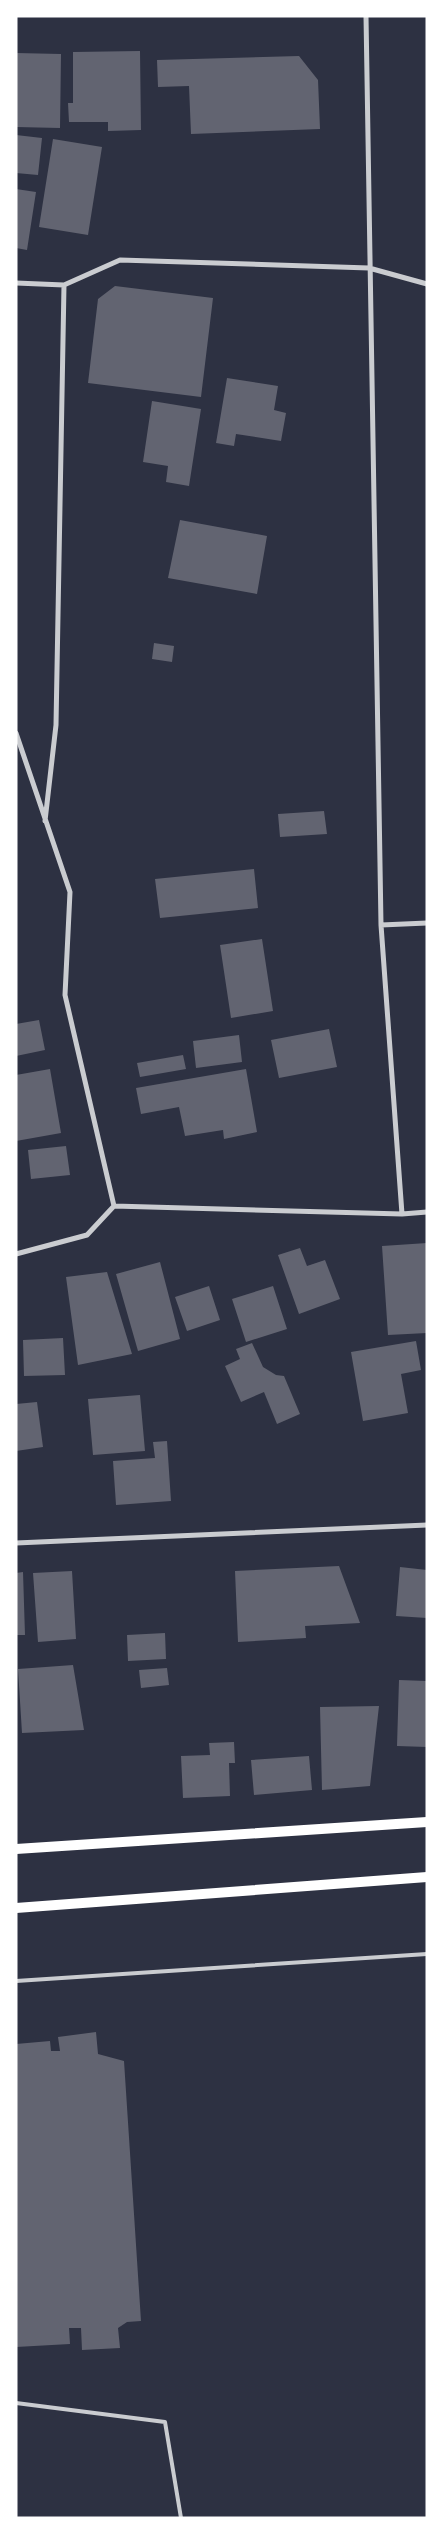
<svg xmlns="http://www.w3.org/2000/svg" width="443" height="2534" viewBox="0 0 443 2534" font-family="Poppins,sans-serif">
  <rect width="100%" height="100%" fill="#2d3142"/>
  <path fill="#626471" d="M 140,51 L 141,130 L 108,131 L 108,122 L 69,122 L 68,103 L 73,103 L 73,52 Z
    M 16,53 L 61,54 L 60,128 L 16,127 Z
    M 299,56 L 318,80 L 320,129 L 191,134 L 189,86 L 158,87 L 157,60 Z
    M 16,135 L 42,138 L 38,175 L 16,173 Z
    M 53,139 L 102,147 L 88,235 L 39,227 Z
    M 16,189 L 36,192 L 27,250 L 16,248 Z
    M 115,286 L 213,298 L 201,397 L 88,383 L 98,299 Z
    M 227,378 L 278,386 L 274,410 L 286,413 L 281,441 L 236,434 L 234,446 L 216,443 Z
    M 152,401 L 201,409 L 189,486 L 166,482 L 168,466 L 143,462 Z
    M 180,520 L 267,536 L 257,594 L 168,578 Z
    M 154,643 L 174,646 L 172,662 L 152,659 Z
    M 324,811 L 327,834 L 280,837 L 278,814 Z
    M 254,869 L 258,908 L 160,918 L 155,879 Z
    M 262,939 L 273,1011 L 231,1018 L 220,945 Z
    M 39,1020 L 45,1050 L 16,1056 L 16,1024 Z
    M 329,1029 L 337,1067 L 279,1078 L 271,1040 Z
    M 239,1035 L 242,1062 L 196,1068 L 193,1041 Z
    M 183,1055 L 186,1069 L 140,1077 L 137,1063 Z
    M 50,1069 L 61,1133 L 16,1141 L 16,1075 Z
    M 246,1069 L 257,1132 L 224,1139 L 223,1130 L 185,1136 L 179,1107 L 141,1114 L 136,1088 Z
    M 66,1146 L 70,1175 L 31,1179 L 28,1150 Z
    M 427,1243 L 427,1333 L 388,1335 L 382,1246 Z
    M 300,1248 L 307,1266 L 325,1260 L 340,1299 L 299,1314 L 278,1255 Z
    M 160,1262 L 180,1339 L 138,1351 L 116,1274 Z
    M 107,1272 L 132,1354 L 78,1365 L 66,1277 Z
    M 209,1286 L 220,1320 L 187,1331 L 175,1297 Z
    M 273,1286 L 287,1329 L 246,1342 L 232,1299 Z
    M 63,1338 L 65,1375 L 24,1376 L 23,1340 Z
    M 416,1341 L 421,1370 L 401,1374 L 408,1413 L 363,1421 L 351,1352 Z
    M 252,1343 L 263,1367 L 276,1375 L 284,1376 L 300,1414 L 277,1424 L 264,1392 L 241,1402 L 225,1366 L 240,1359 L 236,1349 Z
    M 140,1395 L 145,1451 L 93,1455 L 88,1399 Z
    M 37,1402 L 43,1447 L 16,1451 L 16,1404 Z
    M 167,1441 L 171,1501 L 116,1505 L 113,1461 L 155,1458 L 153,1442 Z
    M 339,1566 L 360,1623 L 305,1626 L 306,1638 L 238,1642 L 235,1571 Z
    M 400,1567 L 427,1570 L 427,1618 L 396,1616 Z
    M 72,1571 L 76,1639 L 38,1642 L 33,1573 Z
    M 23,1572 L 25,1635 L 16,1635 L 16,1573 Z
    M 165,1633 L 166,1659 L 128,1661 L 127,1635 Z
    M 73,1665 L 84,1730 L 22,1733 L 18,1669 Z
    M 167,1668 L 169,1685 L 141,1688 L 139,1670 Z
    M 399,1680 L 427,1681 L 427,1747 L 397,1746 Z
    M 379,1706 L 370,1786 L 322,1790 L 320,1707 Z
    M 234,1742 L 235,1763 L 229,1763 L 230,1796 L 183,1798 L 181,1756 L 210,1755 L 209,1743 Z
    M 309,1756 L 312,1790 L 254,1795 L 251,1760 Z
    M 96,2032 L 98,2054 L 124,2061 L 141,2321 L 127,2322 L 118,2328 L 120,2348 L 82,2350 L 81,2328 L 69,2328 L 70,2344 L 16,2347 L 16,2044 L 50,2041 L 51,2051 L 60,2051 L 58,2037 Z"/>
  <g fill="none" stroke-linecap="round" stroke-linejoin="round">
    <path stroke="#caccd0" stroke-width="4" d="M 16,1981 L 427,1954
      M 16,2403 L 165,2422 L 181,2518"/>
    <path stroke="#caccd0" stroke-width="5" d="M 366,16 L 381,925
      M 16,283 L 64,285
      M 16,733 L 70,892 L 65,995 L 114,1206
      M 45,821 L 56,725 L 64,285 L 120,260 L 369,268 L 427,284
      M 402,1214 L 381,925 L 427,923
      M 16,1254 L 87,1235 L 114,1206 L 402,1214 L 427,1212
      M 16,1543 L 427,1525"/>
    <path stroke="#fff" stroke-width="10" d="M 16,1849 L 427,1822
      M 16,1908 L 427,1877"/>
  </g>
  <rect width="443" height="2534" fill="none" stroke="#ffffff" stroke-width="35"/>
</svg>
